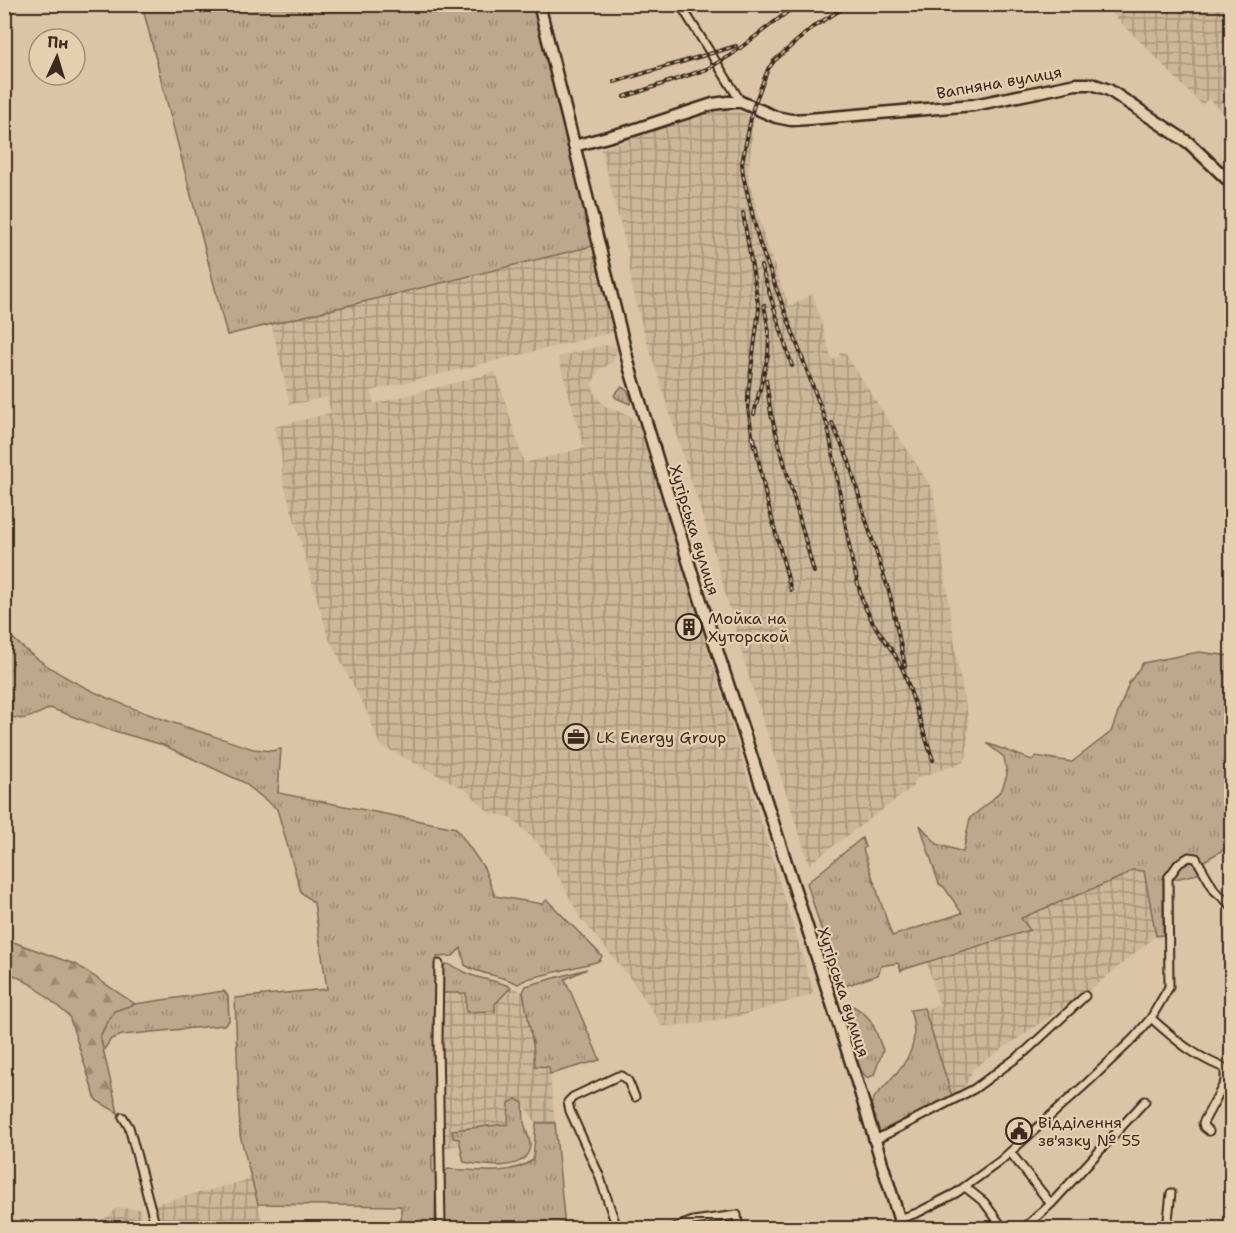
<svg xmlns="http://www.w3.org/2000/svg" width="1236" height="1233" viewBox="0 0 1236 1233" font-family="'Shantell Sans',sans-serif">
  <defs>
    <pattern id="industrial-grid" width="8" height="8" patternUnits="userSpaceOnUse" patternTransform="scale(1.5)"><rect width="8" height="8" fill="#cdb799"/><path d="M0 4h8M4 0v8" fill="none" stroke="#a8957c"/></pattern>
    <pattern id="grass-tufts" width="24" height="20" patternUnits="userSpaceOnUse" patternTransform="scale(1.5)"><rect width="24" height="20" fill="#bea88d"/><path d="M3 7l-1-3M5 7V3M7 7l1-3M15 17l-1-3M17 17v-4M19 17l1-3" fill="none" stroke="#9c8973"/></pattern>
    <pattern id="forest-firs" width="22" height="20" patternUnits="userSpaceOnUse" patternTransform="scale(1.5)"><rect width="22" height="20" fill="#bea88d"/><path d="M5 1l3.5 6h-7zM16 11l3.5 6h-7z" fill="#9c8973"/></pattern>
  </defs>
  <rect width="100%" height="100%" fill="#dcc5a6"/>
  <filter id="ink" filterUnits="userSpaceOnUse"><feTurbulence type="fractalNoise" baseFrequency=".0167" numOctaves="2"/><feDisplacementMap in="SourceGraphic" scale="12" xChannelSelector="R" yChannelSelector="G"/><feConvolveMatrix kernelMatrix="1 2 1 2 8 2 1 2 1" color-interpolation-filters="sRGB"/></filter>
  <g filter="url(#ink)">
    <path fill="url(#industrial-grid)" d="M 1110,5 L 1231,5 L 1231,77 L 1227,82 L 1231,87 L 1231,122 L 1209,98 L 1202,105 L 1107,8 Z
      M 723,108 L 754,116 L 748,177 L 766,243 L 789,306 L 813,294 L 832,360 L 840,357 L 839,354 L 844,351 L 933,490 L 957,660 L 969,722 L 966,758 L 962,763 L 917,778 L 912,788 L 809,864 L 746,668 L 714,553 L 643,329 L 632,287 L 628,254 L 601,149 Z
      M 597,245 L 618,331 L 371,391 L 374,404 L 496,372 L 524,463 L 584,448 L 558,357 L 605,345 L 613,346 L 618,349 L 612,363 L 600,369 L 592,383 L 595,395 L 605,406 L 628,415 L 639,426 L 814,994 L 740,1016 L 698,1024 L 661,1026 L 651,1008 L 627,974 L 581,919 L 548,857 L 536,841 L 510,817 L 490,813 L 466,790 L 380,745 L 368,714 L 328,637 L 283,481 L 281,453 L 274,427 L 331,413 L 327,397 L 290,405 L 271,322 Z
      M 1132,870 L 1144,871 L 1156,936 L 1095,986 L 974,1068 L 964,1088 L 952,1096 L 924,1010 L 939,1004 L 927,963 L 1030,930 L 1020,918 L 1124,876 Z
      M 511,987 L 523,992 L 533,1044 L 535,1065 L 549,1067 L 555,1123 L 536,1123 L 523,1103 L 516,1099 L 509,1103 L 509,1124 L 453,1130 L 459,1138 L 461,1145 L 442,1148 L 442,1085 L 440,1079 L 442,993 L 466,993 L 495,1011 L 495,1004 Z
      M 252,1179 L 264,1228 L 158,1228 L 152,1205 Z
      M 116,1208 L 140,1209 L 143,1228 L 83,1228 L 84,1224 L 101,1222 L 100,1220 L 108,1217 Z"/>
    <path fill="url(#grass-tufts)" stroke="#7c6956" stroke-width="1.5" d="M 142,5 L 537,5 L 597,245 L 227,335 Z
      M 621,387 C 627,389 633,397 630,404 L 616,398 L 614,395 Z
      M 4,629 C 61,694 174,722 253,749 L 272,751 L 281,749 L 278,793 L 456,828 L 484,868 L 495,896 L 542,904 L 547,900 L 602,956 L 600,960 L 596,962 L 527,979 L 518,984 C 500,974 482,976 465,965 L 461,948 L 453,956 L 437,957 L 437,1153 L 432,1156 L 432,1172 L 436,1173 L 435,1228 L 401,1228 L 401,1206 L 258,1204 L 240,1135 L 235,998 L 327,989 L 314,903 L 301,892 L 277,809 L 243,782 L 163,745 L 104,728 L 50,708 C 35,715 20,725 4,713 Z
      M 1199,652 L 1231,656 L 1231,845 L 1199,864 L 1198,874 L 1175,879 L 1163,879 L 1163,935 L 1156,936 L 1144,871 L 1132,870 L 1124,876 L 1021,918 L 1030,930 L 902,970 L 901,971 L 898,963 L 881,966 L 878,975 L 839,988 L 807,883 L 862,838 L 865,847 L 863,849 L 892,936 L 962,913 L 944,887 L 939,884 L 920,825 L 937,844 L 963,852 L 970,818 L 990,802 L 1002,789 L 1007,775 L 1004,757 L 986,743 L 1032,760 L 1036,756 L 1072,762 L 1111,732 L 1129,683 L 1143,663 Z
      M 447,964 C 457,967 465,973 474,976 C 486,980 499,981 511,987 L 495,1004 L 495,1011 L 466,1012 L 466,993 L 442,993 L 443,965 Z
      M 587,969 L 565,979 L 600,1060 L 550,1074 L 549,1067 L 535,1066 L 533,1044 L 523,992 L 526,986 Z
      M 224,991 L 228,996 L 229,1021 L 224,1025 L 122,1035 L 111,1039 L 103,1051 L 100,1036 L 114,1011 L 135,1004 Z
      M 851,1005 C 875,1018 873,1026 883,1050 L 874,1075 L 867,1078 C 855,1067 845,1025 846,1008 L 846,1006 Z
      M 924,1008 L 952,1096 L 886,1132 L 877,1131 C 875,1124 871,1116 871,1109 C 871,1100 876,1095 882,1089 C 906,1063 922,1047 910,1010 Z
      M 516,1099 L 523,1103 C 524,1109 523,1116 524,1122 C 525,1129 530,1138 530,1145 C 528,1174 481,1165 464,1162 L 459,1139 L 453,1138 L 452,1130 L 508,1124 L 509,1103 Z
      M 536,1123 L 555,1123 L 565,1228 L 445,1228 L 444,1172 L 448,1169 C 478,1170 507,1177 533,1160 Z"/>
    <path fill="url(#forest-firs)" stroke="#7c6956" stroke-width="1.5" d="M 5,939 L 77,965 L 135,1004 L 114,1011 L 100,1036 L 118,1113 L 96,1100 L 69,1016 L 34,986 L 5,970 Z"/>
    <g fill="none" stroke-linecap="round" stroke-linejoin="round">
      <defs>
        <path id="street" d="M 680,4 L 741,102
          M 439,964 L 438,1040 L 441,1228
          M 1151,1018 C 1180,1044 1195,1057 1232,1071
          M 123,1117 L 129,1127 L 156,1228
          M 1209,1131 L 1204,1127 L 1203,1123 L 1225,1082 L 1225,1069
          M 875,1140 L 974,1089 L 1026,1051 L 1085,996
          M 1010,1152 L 1051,1204
          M 965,1187 L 984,1202 L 1003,1228
          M 899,1219 L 917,1213 L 956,1193 L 999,1162 L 1088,1082 L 1134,1038 L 1151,1018 L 1169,987 L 1168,878 L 1179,863 L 1189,857 L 1196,858 L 1215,891 L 1232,906
          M 617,1228 L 599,1175 L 570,1111 L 568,1102 L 573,1097 L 618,1076 L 622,1076 L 628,1081 L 635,1097
          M 674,1228 L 693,1221 L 737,1215 L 738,1224 L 742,1228
          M 1024,1228 L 1051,1204 L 1145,1101
          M 1167,1228 L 1171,1193"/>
        <path id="secondary" d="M 539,4 L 630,369 L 690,567 L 849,1056 L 902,1228
          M 574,146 L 633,130 L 713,104 L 728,102 L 741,102 L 776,117 L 791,120 L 809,119 L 974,105 L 1076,84 L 1092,84 L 1109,90 L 1189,143 L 1232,184"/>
      </defs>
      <use href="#street" stroke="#3b2a1e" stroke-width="11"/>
      <use href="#secondary" stroke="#3b2a1e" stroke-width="15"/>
      <use href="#street" stroke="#e6cfaf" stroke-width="7"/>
      <use href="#secondary" stroke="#e6cfaf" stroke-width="10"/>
      <defs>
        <path id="rail" d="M 850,4 L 813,27 L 774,61 L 768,69 L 753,108 L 742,163 L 743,175 L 759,242 L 828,427 L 852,561 L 863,603 L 873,623 L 895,655 L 904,672 L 933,760
          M 614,82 L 736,46
          M 624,97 L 707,69 L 731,55 L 798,4
          M 743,213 L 759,309 L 748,393 L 748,408 L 754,447
          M 761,266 L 792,366
          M 766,380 L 771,414 L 814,572
          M 754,414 L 768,355 L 769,332 L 764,305
          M 832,423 L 849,461 L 865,517 L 890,595 L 905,666
          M 754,438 L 766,497 L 791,590"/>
      </defs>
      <use href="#rail" stroke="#3b2a1e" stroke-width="4"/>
      <use href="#rail" stroke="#e6cfaf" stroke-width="1.5" stroke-dasharray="4.5" stroke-linecap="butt"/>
    </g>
  </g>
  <defs>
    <symbol id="building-ring" viewBox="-11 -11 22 22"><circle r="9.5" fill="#e6cfaf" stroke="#3b2a1e" stroke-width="1.5"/><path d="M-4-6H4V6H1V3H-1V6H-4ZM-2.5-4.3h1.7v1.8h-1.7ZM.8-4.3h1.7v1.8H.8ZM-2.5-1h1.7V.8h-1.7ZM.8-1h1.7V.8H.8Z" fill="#3b2a1e"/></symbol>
    <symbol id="office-ring" viewBox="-11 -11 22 22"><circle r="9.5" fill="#e6cfaf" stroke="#3b2a1e" stroke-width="1.5"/><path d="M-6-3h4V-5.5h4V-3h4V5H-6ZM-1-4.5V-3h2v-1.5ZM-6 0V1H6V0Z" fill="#3b2a1e"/></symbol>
    <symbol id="civic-ring" viewBox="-11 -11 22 22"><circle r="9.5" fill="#e6cfaf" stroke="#3b2a1e" stroke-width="1.5"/><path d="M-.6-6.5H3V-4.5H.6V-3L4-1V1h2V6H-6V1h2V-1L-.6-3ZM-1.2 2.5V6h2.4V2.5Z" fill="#3b2a1e"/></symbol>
  </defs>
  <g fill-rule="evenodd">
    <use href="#building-ring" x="674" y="612" width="30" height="30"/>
    <use href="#office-ring" x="561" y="722" width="30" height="30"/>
    <use href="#civic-ring" x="1004" y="1116" width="30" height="30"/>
  </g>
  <g text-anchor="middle" stroke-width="4.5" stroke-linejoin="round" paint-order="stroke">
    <g font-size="16" fill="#3b2a1e" stroke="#e6cfaf">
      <text transform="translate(999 82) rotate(-10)" y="6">Вапняна вулиця</text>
      <text transform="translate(695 530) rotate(73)" y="6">Хутірська вулиця</text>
      <text transform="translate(844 992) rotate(72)" y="6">Хутірська вулиця</text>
    </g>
    <g font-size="16" fill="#3b2a1e" stroke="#e6cfaf" text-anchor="start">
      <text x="708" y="624">Мойка на<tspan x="708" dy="18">Хуторской</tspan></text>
      <text x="596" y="743">LK Energy Group</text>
      <text x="1038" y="1128">Відділення<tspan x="1038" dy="18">зв'язку № 55</tspan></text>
    </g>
  </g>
  <rect width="1236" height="1233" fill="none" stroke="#e6cfaf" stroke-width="24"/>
  <rect x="12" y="12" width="1212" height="1209" fill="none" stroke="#3b2a1e" stroke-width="2" filter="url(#ink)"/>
  <g transform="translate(57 57) rotate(4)"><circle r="28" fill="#e6cfaf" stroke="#a28d75" stroke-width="1.5"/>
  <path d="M0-4.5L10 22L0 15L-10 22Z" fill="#3b2a1e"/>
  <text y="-9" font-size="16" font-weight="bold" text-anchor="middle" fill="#3b2a1e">Пн</text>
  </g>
</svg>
